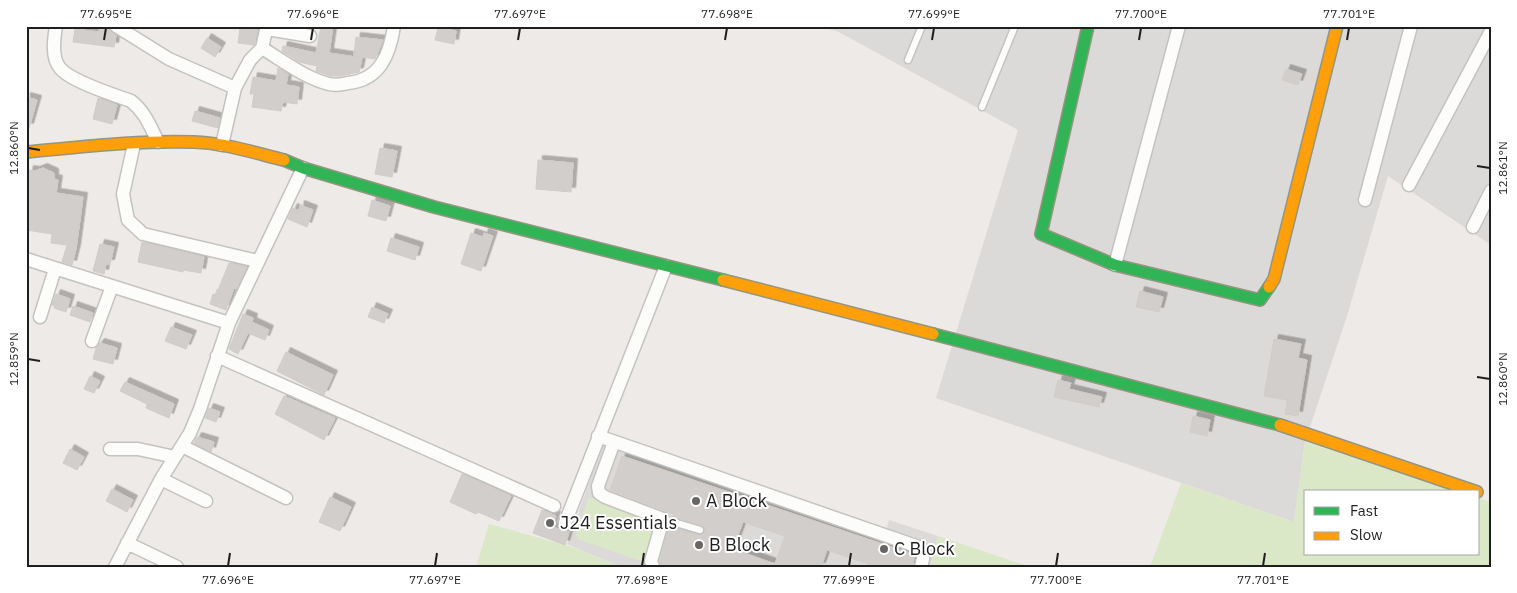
<svg xmlns="http://www.w3.org/2000/svg" width="1517" height="593" viewBox="0 0 1517 593" font-family="'IBM Plex Sans',sans-serif">
  <defs>
    <filter id="shadow"><feDropShadow dx="4.5" dy="-4.5" stdDeviation="0" flood-color="#0004"/></filter>
  </defs>
  <rect width="100%" height="100%" fill="#edeae7"/>
  <path fill="#dcdad9" d="M 816,26 L 1491,26 L 1491,245 L 1388,176 L 1347,316 L 1305,442 L 1294,522 L 936,398 L 1018,130 L 837,31 Z
    M 607,433 L 886,531 L 889,520 L 938,536 L 930,567 L 621,567 L 567,544 Z"/>
  <path fill="#dbe8c8" d="M 1305,442 L 1459,492 L 1306,492 L 1306,554 L 1478,554 L 1478,498 L 1491,502 L 1491,567 L 1150,567 L 1181,483 L 1294,522 Z
    M 589,497 L 652,519 L 656,525 L 646,563 L 578,539 L 576,533 Z
    M 489,524 L 576,548 L 621,567 L 476,567 Z
    M 938,536 L 1030,567 L 930,567 Z"/>
  <path fill="#d2cecc" stroke="#d0ccc9" fill-rule="evenodd" filter="url(#shadow)" d="M 100,26 L 108,26 L 109,30 L 116,35 L 114,47 L 73,42 L 75,29 L 99,32 Z
    M 321,26 L 333,26 L 329,53 L 362,58 L 359,72 L 340,76 L 331,76 L 316,71 L 317,66 L 299,62 L 282,51 L 283,46 L 316,53 Z
    M 240,28 L 258,30 L 254,45 L 238,43 Z
    M 438,28 L 456,31 L 454,44 L 435,40 Z
    M 356,37 L 383,40 L 375,59 L 354,56 Z
    M 207,38 L 221,47 L 215,57 L 201,48 Z
    M 278,68 L 288,74 L 286,85 L 299,87 L 297,104 L 283,102 L 281,111 L 252,107 L 254,94 L 250,94 L 253,77 L 276,81 Z
    M 1286,69 L 1302,74 L 1298,85 L 1282,80 Z
    M 26,97 L 37,100 L 29,128 L 26,127 Z
    M 98,98 L 117,105 L 112,124 L 93,119 Z
    M 195,111 L 220,118 L 218,128 L 192,121 Z
    M 380,148 L 397,151 L 392,177 L 375,174 Z
    M 538,160 L 573,163 L 571,192 L 536,189 Z
    M 43,168 L 54,173 L 54,179 L 58,180 L 56,193 L 83,197 L 76,249 L 72,265 L 62,262 L 67,245 L 51,243 L 52,234 L 26,230 L 26,175 L 28,176 L 29,170 L 35,171 Z
    M 372,200 L 390,206 L 386,221 L 368,216 Z
    M 300,205 L 313,210 L 307,227 L 288,219 L 293,208 L 299,211 Z
    M 471,233 L 483,237 L 484,233 L 493,236 L 481,271 L 461,264 Z
    M 391,238 L 419,247 L 415,260 L 387,251 Z
    M 142,242 L 204,257 L 201,273 L 183,270 L 183,272 L 138,262 Z
    M 100,244 L 114,247 L 110,264 L 106,264 L 104,274 L 93,271 Z
    M 229,263 L 247,267 L 236,289 L 234,288 L 226,310 L 210,304 L 213,294 L 216,295 Z
    M 1140,291 L 1163,297 L 1159,312 L 1136,307 Z
    M 56,294 L 70,299 L 66,312 L 54,308 L 55,306 L 52,305 Z
    M 73,306 L 93,313 L 90,322 L 70,315 Z
    M 372,307 L 388,314 L 384,323 L 368,317 Z
    M 243,314 L 253,318 L 252,322 L 269,330 L 265,340 L 248,333 L 238,354 L 229,349 Z
    M 171,327 L 192,335 L 186,349 L 165,341 Z
    M 1274,339 L 1301,344 L 1298,358 L 1307,360 L 1298,416 L 1285,414 L 1287,400 L 1264,396 Z
    M 100,343 L 117,348 L 113,364 L 93,359 L 96,348 Z
    M 286,352 L 333,375 L 324,395 L 277,371 Z
    M 90,376 L 100,381 L 94,393 L 84,389 Z
    M 1058,380 L 1071,383 L 1069,389 L 1102,397 L 1099,407 L 1054,397 Z
    M 125,382 L 174,404 L 169,418 L 146,408 L 147,404 L 120,391 Z
    M 284,396 L 335,418 L 324,440 L 275,414 Z
    M 209,408 L 220,412 L 216,422 L 205,418 Z
    M 1193,416 L 1210,420 L 1207,436 L 1190,432 Z
    M 197,437 L 214,442 L 211,452 L 194,443 Z
    M 70,449 L 84,457 L 77,470 L 63,463 Z
    M 622,456 L 915,555 L 912,567 L 867,567 L 868,564 L 827,550 L 821,567 L 661,566 L 660,561 L 669,526 L 699,535 L 704,533 L 705,528 L 701,525 L 673,517 L 674,514 L 610,490 ZM 743,522 L 785,536 L 775,564 L 733,549 Z
    M 462,474 L 511,496 L 499,521 L 478,512 L 476,514 L 450,502 Z
    M 112,489 L 133,500 L 127,512 L 106,501 Z
    M 330,497 L 351,507 L 340,531 L 319,522 Z
    M 542,510 L 556,516 L 552,527 L 569,532 L 565,545 L 533,533 Z"/>
  <g fill="none" stroke-linecap="round" stroke-linejoin="round">
    <defs>
      <path id="lane" d="M 908,60 L 922,26
        M 982,107 L 1015,26
        M 663,519 L 700,530"/>
      <path id="street" d="M 56,26 C 54,38 51,58 60,68 C 70,81 114,95 131,101 C 145,112 150,126 158,142
        M 116,26 L 169,59 L 235,88
        M 267,29 L 310,36
        M 262,48 C 283,61 305,78 329,84 C 335,86 343,84 348,83 C 380,80 390,54 394,26
        M 134,144 L 123,194 L 128,220 L 143,234 L 257,261
        M 222,145 L 235,88 L 250,60 L 262,48 L 267,26
        M 1409,185 L 1491,31
        M 1365,200 L 1411,26
        M 1473,227 L 1491,191
        M 26,259 L 229,323
        M 1115,265 L 1179,26
        M 40,317 L 55,269
        M 92,341 L 112,286
        M 217,356 L 554,506
        M 598,436 L 919,547 C 926,553 923,559 921,567
        M 614,442 L 598,486 L 599,493 L 605,497 L 663,519 L 651,561 L 653,567
        M 182,446 L 286,498
        M 110,449 L 138,449 L 175,457
        M 161,479 L 206,501
        M 565,523 L 666,266
        M 127,543 L 177,567
        M 115,567 L 161,479 L 190,433 L 200,409 L 229,323 L 303,168"/>
      <path id="fast" d="M 1088,26 L 1041,234 L 1115,265 L 1260,300 L 1269,287
        M 284,160 L 303,168 L 434,207 L 723,280
        M 933,334 L 1280,425"/>
      <path id="slow" d="M 26,152 C 81,147 138,140 194,142 C 225,143 255,153 284,160
        M 723,280 L 933,334
        M 1269,287 L 1274,279 L 1337,26
        M 1280,425 L 1477,492"/>
    </defs>
    <use href="#lane" stroke="#c4c3c2" stroke-width="9"/>
    <use href="#street" stroke="#c4c3c2" stroke-width="15"/>
    <use href="#fast" stroke="#959580" stroke-width="14"/>
    <use href="#slow" stroke="#959580" stroke-width="14"/>
    <use href="#lane" stroke="#fcfcfb" stroke-width="6"/>
    <use href="#street" stroke="#fcfcfb" stroke-width="12"/>
    <use href="#fast" stroke="#30b455" stroke-width="11"/>
    <use href="#slow" stroke="#ff9f0a" stroke-width="11"/>
  </g>
  <path fill="none" stroke="#1f1f1f" stroke-width="2" d="M 104,40 L 106,28M 311,40 L 313,28M 518,40 L 520,28M 725,40 L 727,28M 932,40 L 934,28M 1139,40 L 1141,28M 1347,40 L 1349,28M 28,148 L 40,150M 1477,166 L 1490,168M 28,359 L 40,361M 1477,377 L 1490,379M 228,566 L 230,553M 435,566 L 437,553M 642,566 L 644,553M 849,566 L 851,553M 1056,566 L 1058,553M 1263,566 L 1265,553"/>
  <g fill="#676665" stroke="#fff" stroke-width="2">
    <circle cx="696" cy="501" r="5"/>
    <circle cx="550" cy="523" r="5"/>
    <circle cx="699" cy="545" r="5"/>
    <circle cx="884" cy="549" r="5"/>
  </g>
  <g text-anchor="middle" stroke-width="4" stroke-linejoin="round" paint-order="stroke">
    <g font-size="18" fill="#1f1f1f" stroke="#fff" text-anchor="start">
      <text x="706" y="507">A Block</text>
      <text x="560" y="529">J24 Essentials</text>
      <text x="709" y="551">B Block</text>
      <text x="894" y="555">C Block</text>
    </g>
  </g>
  <rect width="1517" height="593" fill="none" stroke="#ffffff" stroke-width="55"/>
  <rect x="1304" y="490" width="175" height="65" fill="#ffffff" stroke="#a5a5a5"/>
  <rect x="1314" y="507" width="25" height="8" fill="#30b455" stroke="#a5a5a5"/>
  <text x="1350" y="516" font-size="15" fill="#1f1f1f">Fast</text>
  <rect x="1314" y="532" width="25" height="8" fill="#ff9f0a" stroke="#a5a5a5"/>
  <text x="1350" y="540" font-size="15" fill="#1f1f1f">Slow</text>
  <rect x="28" y="28" width="1462" height="538" fill="none" stroke="#1f1f1f" stroke-width="2"/>
  <g font-size="12" text-anchor="middle" fill="#1f1f1f">
    <text x="106" y="18">77.695°E</text>
    <text x="313" y="18">77.696°E</text>
    <text x="520" y="18">77.697°E</text>
    <text x="727" y="18">77.698°E</text>
    <text x="934" y="18">77.699°E</text>
    <text x="1141" y="18">77.700°E</text>
    <text x="1349" y="18">77.701°E</text>
    <text transform="translate(14 148) rotate(-90)" y="4">12.860°N</text>
    <text transform="translate(1503 168) rotate(-90)" y="4">12.861°N</text>
    <text transform="translate(14 359) rotate(-90)" y="4">12.859°N</text>
    <text transform="translate(1503 379) rotate(-90)" y="4">12.860°N</text>
    <text x="228" y="584">77.696°E</text>
    <text x="435" y="584">77.697°E</text>
    <text x="642" y="584">77.698°E</text>
    <text x="849" y="584">77.699°E</text>
    <text x="1056" y="584">77.700°E</text>
    <text x="1263" y="584">77.701°E</text>
  </g>
</svg>
